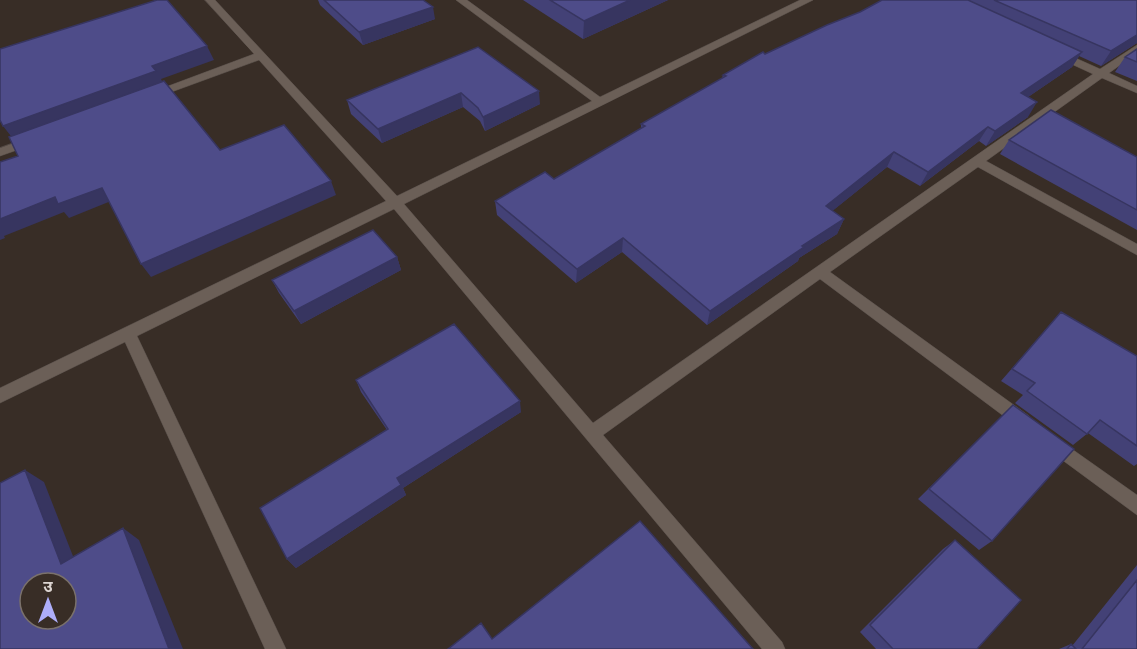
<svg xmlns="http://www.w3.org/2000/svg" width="1137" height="649" viewBox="0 0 1137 649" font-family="'Fira Sans','Noto Sans Devanagari',sans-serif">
  <rect width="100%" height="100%" fill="#382d26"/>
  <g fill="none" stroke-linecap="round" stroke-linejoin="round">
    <defs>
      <path id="minor" d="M 205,0 L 215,0 L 397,196 L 592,101 L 456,0 L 467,0 L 600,97 L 800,0 L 813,0 L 404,204 L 593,423 L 1093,74 L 1054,56 L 1054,52 L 1062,52 L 1100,69 L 1137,45 L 1137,53 L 1109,73 L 1137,86 L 1137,93 L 1102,78 L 986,161 L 1137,244 L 1137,255 L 978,167 L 830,272 L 1029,416 L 1031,421 L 1029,426 L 1023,428 L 1017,426 L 820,279 L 603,435 L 782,642 L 785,649 L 762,649 L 394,209 L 137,336 L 286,649 L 265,649 L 125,342 L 0,403 L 0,388 L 386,201 L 259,60 L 155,98 L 147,98 L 147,94 L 254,54 Z
        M 33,136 L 37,137 L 37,143 L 0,156 L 0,148 Z
        M 1052,435 L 1137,495 L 1137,515 L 1046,448 L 1044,443 L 1046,438 Z"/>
    </defs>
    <use href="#minor" stroke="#544b46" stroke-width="1"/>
    <use href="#minor" fill="#6b5f57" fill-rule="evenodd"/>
  </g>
  <path fill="#434176" d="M 318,0 L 423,0 L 435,19 L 363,45 L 320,5 Z
    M 523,0 L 668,0 L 583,39 Z
    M 882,0 L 1137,0 L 1137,43 L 1101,66 L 1079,56 L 1072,67 L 1028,97 L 1028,117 L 986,146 L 979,141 L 920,186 L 887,167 L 832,211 L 844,219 L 837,234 L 799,258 L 798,261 L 707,325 L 622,252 L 576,283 L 497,215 L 495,201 L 554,179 L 641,129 L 641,124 L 722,78 L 723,75 L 765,54 L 860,12 Z
    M 478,47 L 540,104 L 485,131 L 480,121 L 463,107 L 382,143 L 351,114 L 347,100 Z
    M 1137,49 L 1137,81 L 1115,72 L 1125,57 Z
    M 1009,140 L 1137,157 L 1137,230 L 1000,154 Z
    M 397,257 L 401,270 L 301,324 L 279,293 L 272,280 Z
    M 1061,312 L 1137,356 L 1137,464 L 1134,466 L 1088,433 L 1073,445 L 1015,403 L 1023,395 L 1001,381 Z
    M 356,380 L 521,412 L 403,488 L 406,495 L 296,568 L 287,559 L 387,430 L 361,392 Z
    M 1013,405 L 992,541 L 979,550 L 918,499 Z
    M 955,540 L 977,649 L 876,649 L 860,632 L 943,549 Z
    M 1137,565 L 1137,649 L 1059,649 L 1071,644 L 1072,646 Z"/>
  <path fill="#373560" d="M 630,0 L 668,0 L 583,39 L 584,21 Z
    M 433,7 L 435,19 L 363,45 L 359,32 Z
    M 1137,35 L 1137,43 L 1101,66 L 1111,51 Z
    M 207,46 L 214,60 L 161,79 L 164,85 L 14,140 L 3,126 L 152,66 Z
    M 1082,52 L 1072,67 L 1012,108 L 1021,93 Z
    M 539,91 L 540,104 L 485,131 L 483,117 Z
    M 461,93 L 463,107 L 382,143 L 378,129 Z
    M 1037,102 L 1028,117 L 986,146 L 995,131 Z
    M 988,127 L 979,141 L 920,186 L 928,172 Z
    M 894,152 L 887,167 L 820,221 L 826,206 Z
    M 331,181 L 336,195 L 151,277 L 141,264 Z
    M 102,188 L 111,201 L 69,218 L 64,212 L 4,236 L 5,238 L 0,240 L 0,219 L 55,197 Z
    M 844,219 L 837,234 L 799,258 L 798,261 L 707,325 L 710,311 L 802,246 Z
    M 623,238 L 622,252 L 576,283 L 577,269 Z
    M 397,257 L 401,270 L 301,324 L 294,311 Z
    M 520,401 L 521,412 L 403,488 L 406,495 L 296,568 L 287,559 L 397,478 Z
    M 25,470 L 44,482 L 80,574 L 61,564 Z
    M 123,528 L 139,540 L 183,649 L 169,649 Z"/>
  <path fill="#4e4c89" stroke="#373560" stroke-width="1.5" fill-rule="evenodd" d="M 157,0 L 167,0 L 207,46 L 152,66 L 156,71 L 3,126 L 0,120 L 0,49 Z
    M 324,0 L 423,0 L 433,7 L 359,32 Z
    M 550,0 L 630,0 L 584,21 Z
    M 882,0 L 968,0 L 1082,52 L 1021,93 L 1037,102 L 995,131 L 988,127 L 928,172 L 894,152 L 826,206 L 844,219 L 802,246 L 804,247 L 710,311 L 623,238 L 577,269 L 495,201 L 545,172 L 554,179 L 645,126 L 641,124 L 726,76 L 723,75 L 763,52 L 765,54 L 827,25 L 860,12 Z
    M 994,0 L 1137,0 L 1137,35 L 1111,51 Z
    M 478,47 L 539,91 L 483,117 L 478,108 L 461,93 L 378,129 L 347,100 Z
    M 1137,49 L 1137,62 L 1125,57 Z
    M 164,81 L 220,150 L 284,125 L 331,181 L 141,264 L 102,188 L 58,204 L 55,197 L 0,219 L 0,162 L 18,156 L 9,137 Z
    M 1051,110 L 1137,157 L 1137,210 L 1009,140 Z
    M 373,230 L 397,257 L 294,311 L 272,280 Z
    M 1061,312 L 1137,356 L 1137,446 L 1100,420 L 1087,434 L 1027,391 L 1035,383 L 1012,369 Z
    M 454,324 L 520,401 L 397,478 L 401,485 L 287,559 L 260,508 L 388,429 L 356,380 Z
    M 1013,405 L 1074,449 L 992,541 L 929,489 Z
    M 25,470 L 61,564 L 123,528 L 169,649 L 0,649 L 0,483 ZM 30,583 L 66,583 L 66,619 L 30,619 Z
    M 640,521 L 753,649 L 448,649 L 481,623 L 492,639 Z
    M 955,540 L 1021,600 L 977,649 L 893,649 L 870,625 Z
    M 1137,580 L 1137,649 L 1082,649 Z
    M 1071,644 L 1076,649 L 1067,649 Z"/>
  <g transform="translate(48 601)"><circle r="28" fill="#382d26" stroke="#7a716b" stroke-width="1.5"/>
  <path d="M0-4.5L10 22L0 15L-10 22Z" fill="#aeaefa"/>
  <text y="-9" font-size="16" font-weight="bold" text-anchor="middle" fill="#ddd6d2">उ</text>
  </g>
</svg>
